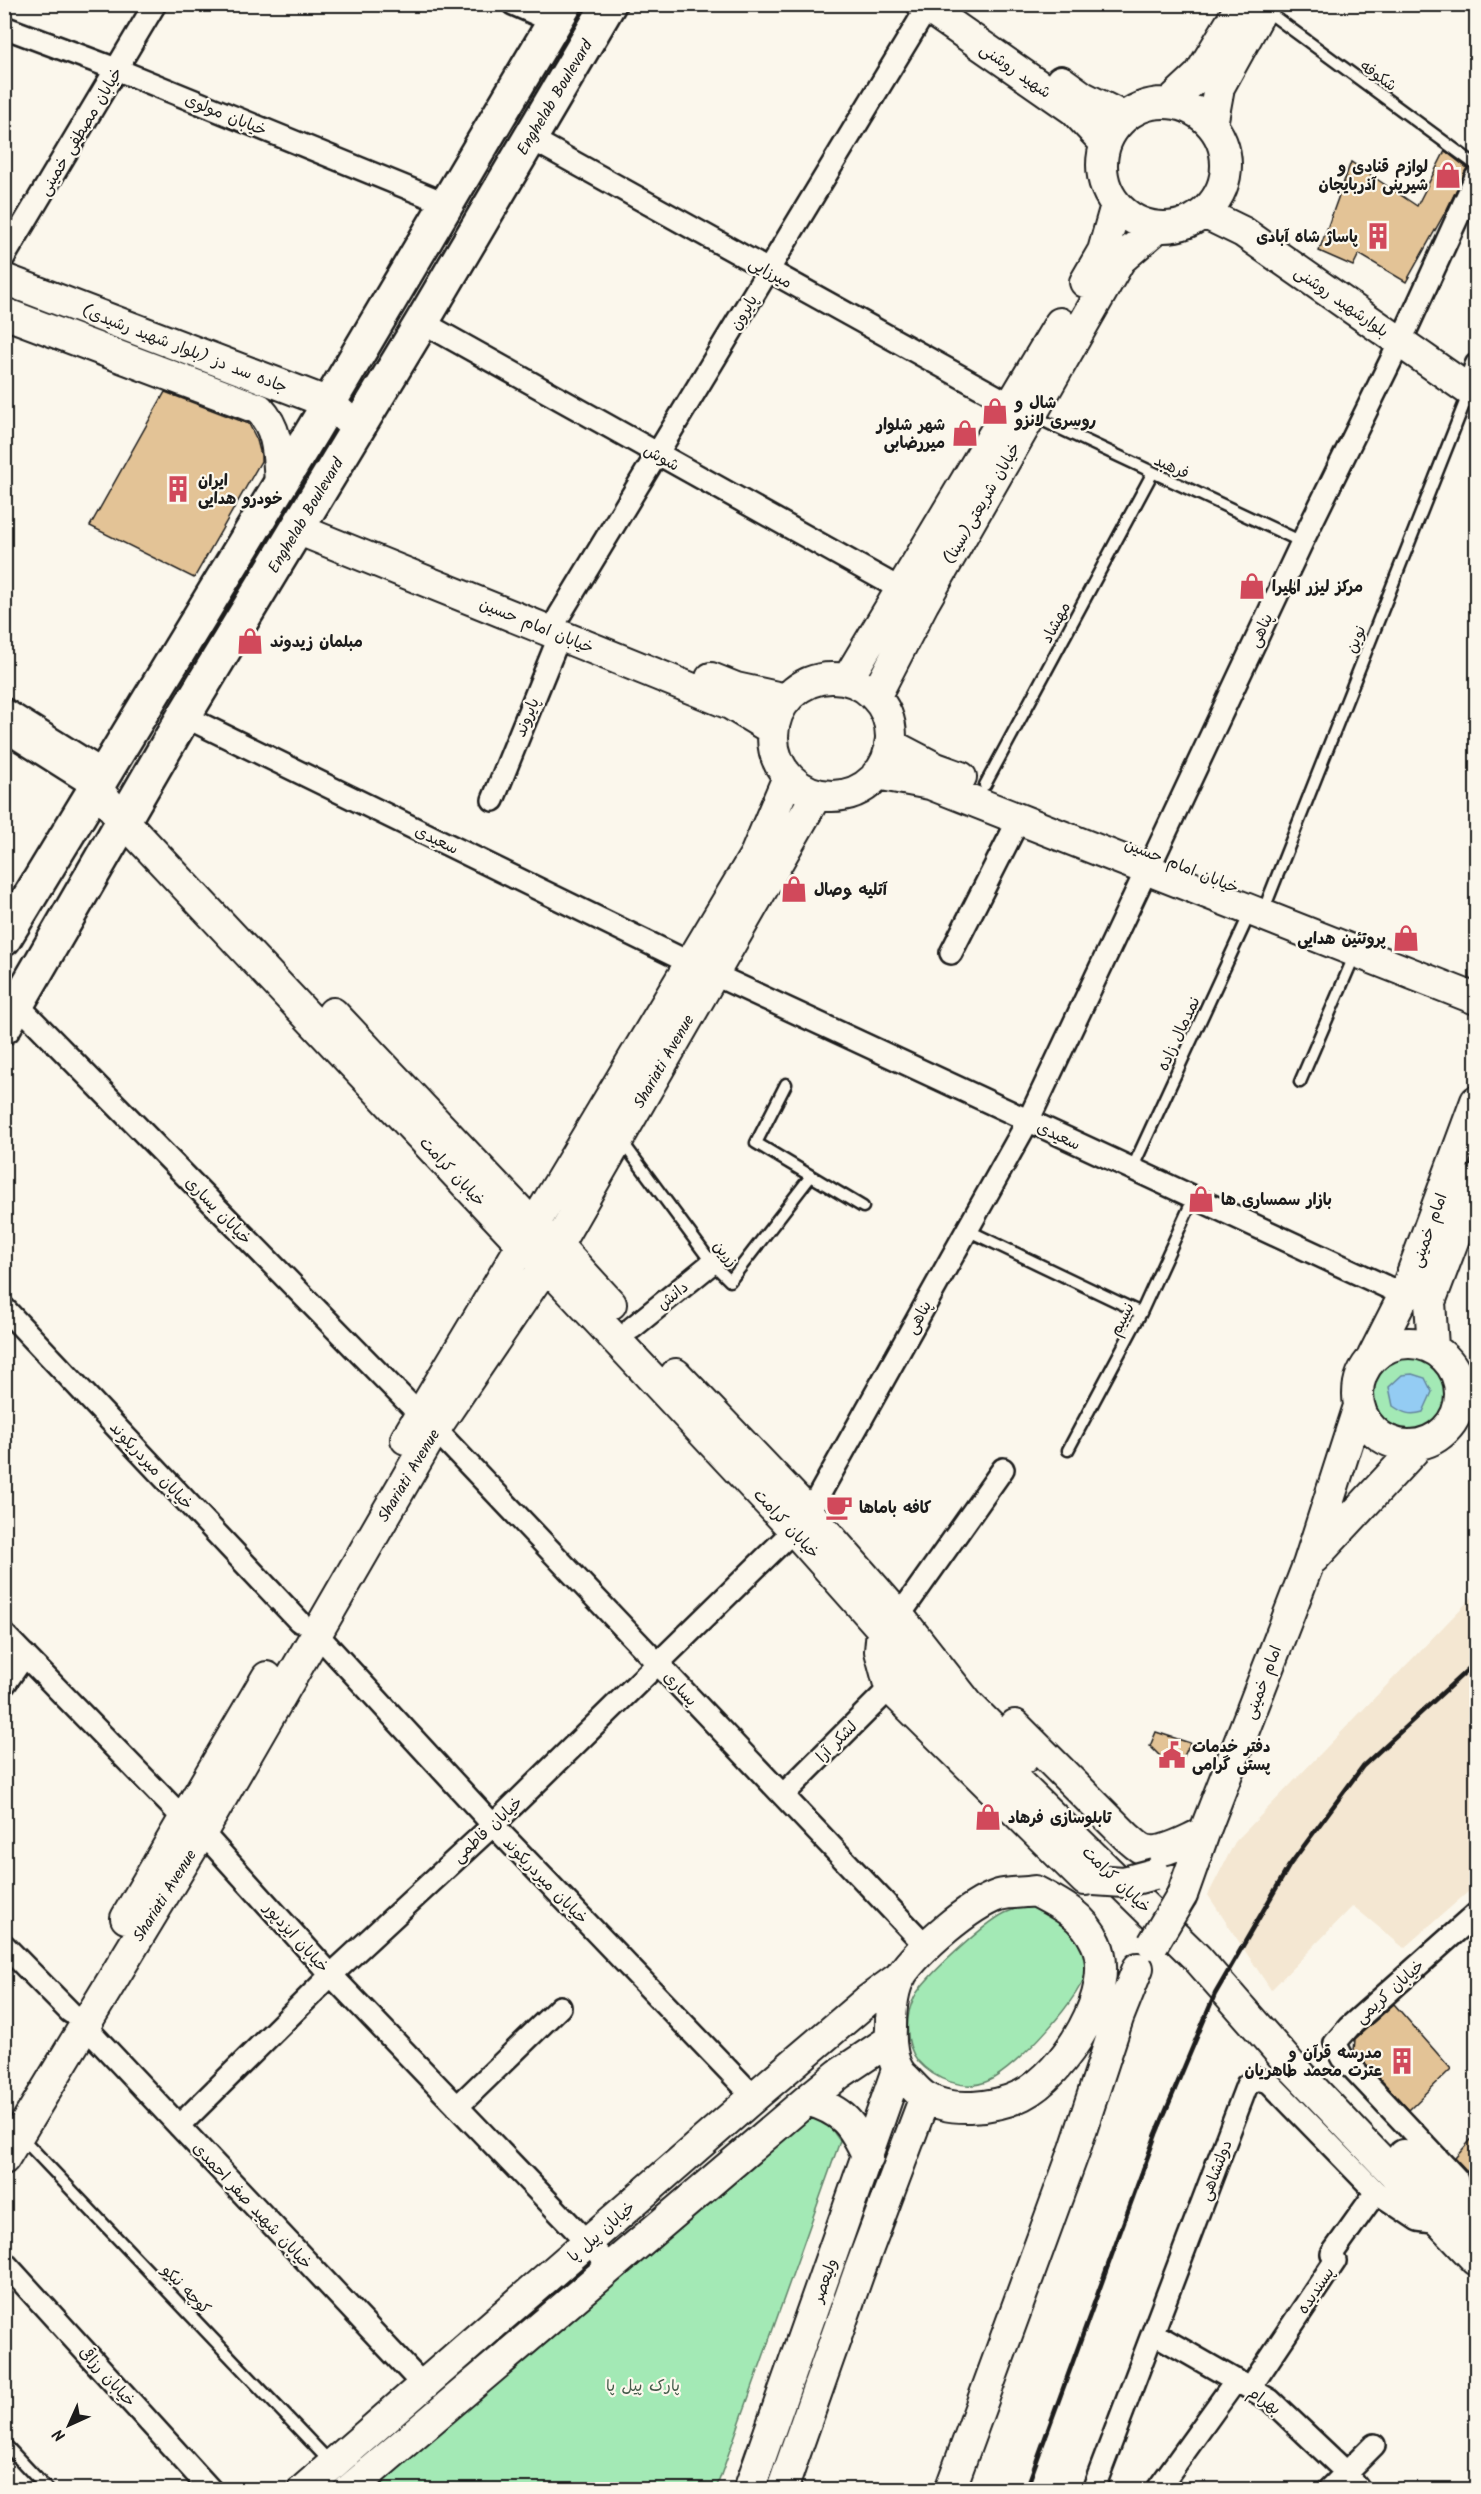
<svg xmlns="http://www.w3.org/2000/svg" width="1481" height="2494" viewBox="0 0 1481 2494" font-family="Kalam,'Playpen Sans Arabic',sans-serif">
  <rect width="100%" height="100%" fill="#fbf7ec"/>
  <filter id="ink" filterUnits="userSpaceOnUse"><feTurbulence type="fractalNoise" baseFrequency=".0167" numOctaves="2"/><feDisplacementMap in="SourceGraphic" scale="12" xChannelSelector="R" yChannelSelector="G"/><feConvolveMatrix kernelMatrix="1 2 1 2 8 2 1 2 1" color-interpolation-filters="sRGB"/></filter>
  <g filter="url(#ink)">
    <path fill="#f4e7d2" d="M 1476,1593 L 1476,1885 L 1404,1948 L 1353,1906 L 1271,1990 L 1208,1895 L 1235,1842 Z"/>
    <path fill="#a3e9b5" stroke="#608268" stroke-width="1.5" d="M 1412,1351 C 1421,1355 1433,1359 1440,1366 C 1455,1380 1455,1404 1439,1418 C 1385,1469 1331,1369 1412,1351 Z
      M 1039,1905 C 1049,1910 1068,1916 1074,1925 C 1078,1931 1080,1940 1083,1946 C 1085,1951 1089,1958 1089,1963 C 1086,1994 1016,2069 988,2081 C 964,2092 934,2079 918,2061 C 904,2044 905,2014 915,1996 C 925,1977 985,1923 1005,1913 C 1016,1908 1026,1905 1039,1905 Z
      M 801,2113 L 825,2120 L 840,2141 L 716,2489 L 360,2490 Z"/>
    <path fill="#94ccf3" stroke="#64869d" stroke-width="1.5" d="M 1412,1374 L 1425,1378 L 1432,1392 L 1423,1412 C 1410,1416 1403,1413 1393,1406 L 1389,1387 L 1402,1375 Z"/>
    <path fill="#e3c396" stroke="#1c1c1c" stroke-width="1.5" d="M 1445,151 L 1467,168 L 1447,209 L 1406,282 L 1359,254 L 1353,266 L 1319,251 L 1351,162 L 1417,206 Z
      M 165,392 L 249,424 L 257,440 L 261,455 L 261,461 L 194,578 L 90,526 Z
      M 1156,1732 L 1190,1743 L 1179,1767 L 1167,1763 L 1150,1746 Z
      M 1394,2004 L 1451,2069 L 1409,2110 L 1354,2051 L 1355,2039 Z
      M 1476,2134 L 1476,2163 L 1467,2171 L 1455,2158 Z"/>
    <g fill="none" stroke-linecap="round" stroke-linejoin="round">
      <defs>
        <path id="lane" d="M 1264,9 L 1476,165
          M 1033,416 L 1302,542
          M 985,785 L 1152,474
          M 1268,899 L 1469,392
          M 1300,1082 L 1356,952
          M 786,1084 L 756,1143 L 863,1207
          M 621,1140 L 712,1263 L 730,1281 L 811,1176
          M 1132,1169 L 1250,913
          M 967,1230 L 1141,1313
          M 1068,1450 L 1141,1313 L 1194,1197
          M 21,2137 L 331,2463
          M 4,2443 L 48,2490"/>
        <path id="street" d="M 513,4 L 554,22
          M 4,27 L 116,69 L 447,204
          M 530,138 L 1012,405
          M 4,257 L 155,4
          M 422,322 L 902,590
          M 1407,328 L 1476,177
          M 1473,374 L 1476,365
          M 559,616 L 927,8
          M 4,709 L 105,772
          M 184,716 L 690,963
          M 4,730 L 96,788
          M 493,800 L 560,635
          M 1155,855 L 1302,542 L 1400,342
          M 951,953 L 1019,819
          M 713,974 L 1404,1295
          M 18,1005 L 420,1415
          M 4,1308 L 299,1621
          M 632,1328 L 712,1263
          M 435,1429 L 927,1947
          M 809,1513 L 1028,1121 L 1147,869
          M 899,1616 L 1003,1469
          M 316,1633 L 493,1825 L 754,2097
          M 4,1634 L 184,1819 L 202,1832 L 331,1975 L 610,2266
          M 4,1685 L 25,1655
          M 783,1795 L 890,1688
          M 4,1945 L 70,2012
          M 84,2025 L 423,2385
          M 457,2107 L 560,2007
          M 179,2126 L 331,1975 L 493,1825 L 794,1530
          M 1463,2216 L 1457,2179 L 1343,2058 L 1335,2043 L 1349,2027 L 1476,1914
          M 4,2262 L 211,2490
          M 1153,2333 L 1270,2400 L 1346,2472 L 1360,2490
          M 1250,2388 L 1335,2261 L 1332,2254 L 1376,2192
          M 1093,2490 L 1247,2085 L 1257,2079 L 1269,2082 L 1376,2192 L 1418,2220 L 1440,2223
          M 1157,2490 L 1236,2380
          M 1329,2490 L 1374,2445"/>
        <path id="secondary" d="M 922,4 L 1074,110 L 1105,143
          M 1061,81 L 1083,97 L 1123,117
          M1102 165a62 62 0 1 1 124 0a62 62 0 1 1-124 0Z
          M 1169,103 L 1199,75 L 1242,4
          M 1212,125 L 1219,87 L 1265,4
          M 1204,213 L 1243,232 L 1476,395
          M 4,279 L 329,403 L 358,429
          M 1085,282 L 1103,251 L 1116,205
          M 4,313 L 259,409 C 279,430 278,455 280,483
          M 297,529 L 730,704 L 773,730
          M 711,678 L 736,688 L 786,699
          M773 737a59 59 0 1 1 118 0a59 59 0 1 1-118 0Z
          M 847,680 L 1060,323
          M 875,697 L 923,604 L 1120,260 L 1158,227
          M 890,744 L 936,768 L 961,777
          M 877,774 L 930,784 L 1476,999
          M 96,788 L 123,820 L 522,1244 L 546,1265 L 794,1530 L 882,1629 L 918,1678 L 950,1716 L 1197,1958 L 1295,2070 L 1476,2260
          M 333,1013 L 533,1225 L 557,1245 L 611,1304
          M1358 1394a51 51 0 1 1 102 0a51 51 0 1 1-102 0Z
          M 1433,1347 L 1430,1302 L 1476,1180
          M 1373,1356 L 1404,1295 L 1476,1101
          M 676,1374 L 809,1513 L 899,1616 L 968,1704 L 1023,1759
          M 406,1439 L 755,855 L 788,777
          M 1314,1558 L 1419,1445
          M 882,1629 L 880,1651 L 890,1688 L 1085,1880
          M 1015,1725 L 1126,1836 C 1132,1841 1138,1848 1145,1850 C 1162,1856 1188,1839 1204,1833
          M 1035,1891 C 1060,1904 1084,1916 1096,1943 C 1118,1990 1064,2074 1022,2095 C 996,2108 950,2113 925,2097 C 917,2092 910,2082 902,2075 C 892,2064 890,2042 891,2028 C 891,2011 892,1990 901,1975 C 919,1949 969,1905 999,1895 C 1010,1892 1024,1893 1035,1891 Z
          M 1182,1895 L 1204,1833 L 1308,1565 L 1359,1406
          M 126,1918 L 267,1677
          M 807,2100 C 843,2110 853,2124 868,2157
          M 1403,2155 L 1476,2230
          M 4,2159 L 202,1832 L 435,1429 L 546,1265 L 817,794
          M 303,2490 L 754,2097 L 868,2000 L 901,1976
          M 349,2490 L 807,2100 L 839,2074 L 890,2040
          M 749,2490 L 897,2070
          M 782,2490 L 859,2272 L 925,2097
          M 950,2490 L 1075,2149 L 1118,2018 L 1138,1968"/>
        <path id="primary" d="M 4,939 L 313,430 L 565,4
          M 4,1027 L 184,716 L 422,322 L 609,4"/>
      </defs>
      <use href="#lane" stroke="#1c1c1c" stroke-width="15"/>
      <use href="#street" stroke="#1c1c1c" stroke-width="26"/>
      <use href="#secondary" stroke="#1c1c1c" stroke-width="34"/>
      <use href="#primary" stroke="#1c1c1c" stroke-width="38"/>
      <use href="#lane" stroke="#fbf7ec" stroke-width="10"/>
      <use href="#street" stroke="#fbf7ec" stroke-width="21"/>
      <use href="#secondary" stroke="#fbf7ec" stroke-width="30"/>
      <use href="#primary" stroke="#fbf7ec" stroke-width="33"/>
      <path stroke="#1c1c1c" stroke-width="4.5" d="M 1026,2490 L 1156,2134 L 1215,1994 L 1289,1866 L 1363,1766 L 1476,1662"/>
      <defs>
        <path id="secondary-bridge" d="M 1094,1880 L 1124,1882 L 1154,1874
          M 1153,1944 L 1182,1895"/>
      </defs>
      <use href="#secondary-bridge" stroke="#1c1c1c" stroke-width="34" stroke-linecap="butt"/>
      <use href="#secondary-bridge" stroke="#fbf7ec" stroke-width="30"/>
    </g>
  </g>
  <defs>
    <symbol id="shop-bare" viewBox="-9 -9 18 18"><path d="M-5-2.5h2.3a2.7 3.5 0 0 1 5.4 0H5L5.5 6h-11ZM-1.5-2.5h3a1.5 2.3 0 0 0-3 0Z" fill="#d1495b" stroke="#fbf7ec" stroke-width="2.5" paint-order="stroke"/></symbol>
    <symbol id="building-bare" viewBox="-9 -9 18 18"><path d="M-4-6H4V6H1V3H-1V6H-4ZM-2.5-4.3h1.7v1.8h-1.7ZM.8-4.3h1.7v1.8H.8ZM-2.5-1h1.7V.8h-1.7ZM.8-1h1.7V.8H.8Z" fill="#d1495b" stroke="#fbf7ec" stroke-width="2.5" paint-order="stroke"/></symbol>
    <symbol id="cafe-bare" viewBox="-9 -9 18 18"><path d="M-5.5-4.5H6V0H3Q3 3.5 0 3.5H-2.5Q-5.5 3.5-5.5 0ZM3-3.2v2h1.7v-2ZM-6 4.5H4V6H-6Z" fill="#d1495b" stroke="#fbf7ec" stroke-width="2.5" paint-order="stroke"/></symbol>
    <symbol id="civic-bare" viewBox="-9 -9 18 18"><path d="M-.6-6.5H3V-4.5H.6V-3L4-1V1h2V6H-6V1h2V-1L-.6-3ZM-1.2 2.5V6h2.4V2.5Z" fill="#d1495b" stroke="#fbf7ec" stroke-width="2.5" paint-order="stroke"/></symbol>
  </defs>
  <g fill-rule="evenodd">
    <use href="#shop-bare" x="1429" y="156" width="38" height="38"/>
    <use href="#building-bare" x="1359" y="217" width="38" height="38"/>
    <use href="#shop-bare" x="976" y="392" width="38" height="38"/>
    <use href="#shop-bare" x="946" y="414" width="38" height="38"/>
    <use href="#building-bare" x="159" y="470" width="38" height="38"/>
    <use href="#shop-bare" x="1233" y="567" width="38" height="38"/>
    <use href="#shop-bare" x="231" y="622" width="38" height="38"/>
    <use href="#shop-bare" x="775" y="870" width="38" height="38"/>
    <use href="#shop-bare" x="1387" y="919" width="38" height="38"/>
    <use href="#shop-bare" x="1182" y="1180" width="38" height="38"/>
    <use href="#cafe-bare" x="820" y="1488" width="38" height="38"/>
    <use href="#civic-bare" x="1153" y="1736" width="38" height="38"/>
    <use href="#shop-bare" x="969" y="1798" width="38" height="38"/>
    <use href="#building-bare" x="1383" y="2042" width="38" height="38"/>
  </g>
  <g text-anchor="middle" stroke-width="4.5" stroke-linejoin="round" paint-order="stroke">
    <g font-size="16" fill="#1c1c1c" stroke="#fbf7ec">
      <text transform="translate(1016 70) rotate(35)" y="6">شهید روشنی</text>
      <text transform="translate(1379 75) rotate(36)" y="6">شکوفه</text>
      <text transform="translate(554 97) rotate(-59)" y="6">Enghelab Boulevard</text>
      <text transform="translate(226 114) rotate(22)" y="6">خیابان مولوی</text>
      <text transform="translate(80 131) rotate(-59)" y="6">خیابان مصطفی خمینی</text>
      <text transform="translate(771 272) rotate(29)" y="6">میرزایی</text>
      <text transform="translate(1342 301) rotate(35)" y="6">بلوارشهید روشنی</text>
      <text transform="translate(743 312) rotate(-59)" y="6">پایرون</text>
      <text transform="translate(185 348) rotate(21)" y="6">جاده سد دز (بلوار شهید رشیدی)</text>
      <text transform="translate(662 457) rotate(29)" y="6">شوش</text>
      <text transform="translate(1172 466) rotate(25)" y="6">فرهبد</text>
      <text transform="translate(981 503) rotate(-60)" y="6">خیابان شریعتی(سینا)</text>
      <text transform="translate(305 515) rotate(-59)" y="6">Enghelab Boulevard</text>
      <text transform="translate(1055 622) rotate(-62)" y="6">مهشاد</text>
      <text transform="translate(537 625) rotate(22)" y="6">خیابان امام حسین</text>
      <text transform="translate(1260 630) rotate(-65)" y="6">پناهی</text>
      <text transform="translate(1355 639) rotate(-68)" y="6">نوین</text>
      <text transform="translate(526 717) rotate(-68)" y="6">پایروند</text>
      <text transform="translate(437 839) rotate(26)" y="6">سعیدی</text>
      <text transform="translate(1182 865) rotate(22)" y="6">خیابان امام حسین</text>
      <text transform="translate(1178 1033) rotate(-65)" y="6">نمدمال زاده</text>
      <text transform="translate(663 1061) rotate(-60)" y="6">Shariati Avenue</text>
      <text transform="translate(1059 1135) rotate(25)" y="6">سعیدی</text>
      <text transform="translate(453 1171) rotate(47)" y="6">خیابان کرامت</text>
      <text transform="translate(219 1210) rotate(46)" y="6">خیابان یساری</text>
      <text transform="translate(1428 1230) rotate(-70)" y="6">امام خمینی</text>
      <text transform="translate(726 1253) rotate(50)" y="6">زرین</text>
      <text transform="translate(672 1295) rotate(-39)" y="6">دانش</text>
      <text transform="translate(918 1317) rotate(-61)" y="6">پناهی</text>
      <text transform="translate(1121 1319) rotate(-63)" y="6">نسیم</text>
      <text transform="translate(152 1465) rotate(47)" y="6">خیابان میردریکوند</text>
      <text transform="translate(408 1475) rotate(-59)" y="6">Shariati Avenue</text>
      <text transform="translate(787 1523) rotate(47)" y="6">خیابان کرامت</text>
      <text transform="translate(1262 1682) rotate(-69)" y="6">امام خمینی</text>
      <text transform="translate(681 1688) rotate(47)" y="6">یساری</text>
      <text transform="translate(836 1741) rotate(-45)" y="6">لشکر آرا</text>
      <text transform="translate(487 1829) rotate(-43)" y="6">خیابان فاطمی</text>
      <text transform="translate(1117 1879) rotate(44)" y="6">خیابان کرامت</text>
      <text transform="translate(546 1880) rotate(46)" y="6">خیابان میردریکوند</text>
      <text transform="translate(164 1895) rotate(-58)" y="6">Shariati Avenue</text>
      <text transform="translate(297 1937) rotate(48)" y="6">خیابان ایزدپور</text>
      <text transform="translate(1389 1991) rotate(-42)" y="6">خیابان کریمی</text>
      <text transform="translate(1215 2170) rotate(-69)" y="6">دولتشاهی</text>
      <text transform="translate(253 2205) rotate(47)" y="6">خیابان شهید صفر احمدی</text>
      <text transform="translate(601 2231) rotate(-41)" y="6">خیابان پیل پا</text>
      <text transform="translate(824 2280) rotate(-70)" y="6">ولیعصر</text>
      <text transform="translate(187 2289) rotate(46)" y="6">کوچه نیکو</text>
      <text transform="translate(1315 2290) rotate(-56)" y="6">پسندیده</text>
      <text transform="translate(108 2376) rotate(48)" y="6">خیابان رزاقی</text>
      <text transform="translate(1265 2400) rotate(35)" y="6">بهرام</text>
    </g>
    <g font-size="16" font-weight="bold" fill="#1c1c1c" stroke="#fbf7ec" text-anchor="start">
      <text x="1428" y="172" text-anchor="end">لوازم قنادی و<tspan x="1428" dy="18">شیرینی آذربایجان</tspan></text>
      <text x="1358" y="242" text-anchor="end">پاساژ شاه آبادی</text>
      <text x="1015" y="408">شال و<tspan x="1015" dy="18">روسری لانزو</tspan></text>
      <text x="945" y="430" text-anchor="end">شهر شلوار<tspan x="945" dy="18">میررضابی</tspan></text>
      <text x="198" y="486">ایران<tspan x="198" dy="18">خودرو هدایی</tspan></text>
      <text x="1272" y="592">مرکز لیزر المیرا</text>
      <text x="270" y="647">مبلمان زیدوند</text>
      <text x="814" y="895">آتلیه وصال</text>
      <text x="1386" y="944" text-anchor="end">پروتئین هدایی</text>
      <text x="1221" y="1205">بازار سمساری ها</text>
      <text x="859" y="1513">کافه باماها</text>
      <text x="1192" y="1752">دفتر خدمات<tspan x="1192" dy="18">پستی گرامی</tspan></text>
      <text x="1008" y="1823">تابلوسازی فرهاد</text>
      <text x="1382" y="2058" text-anchor="end">مدرسه قرآن و<tspan x="1382" dy="18">عترت محمد طاهریان</tspan></text>
    </g>
    <g font-size="16" fill="#445a4a" stroke="#fbf7ec">
      <text x="643" y="2391">پارک پیل پا</text>
    </g>
  </g>
  <rect width="1481" height="2494" fill="none" stroke="#fbf7ec" stroke-width="24"/>
  <rect x="12" y="12" width="1457" height="2470" fill="none" stroke="#1c1c1c" stroke-width="2" filter="url(#ink)"/>
  <g transform="translate(69 2425) rotate(225)" stroke="#fbf7ec" stroke-width="4.5" paint-order="stroke">
  <path d="M0-4.5L10 22L0 15L-10 22Z" fill="#1c1c1c"/>
  <text y="-9" font-size="16" font-weight="bold" text-anchor="middle" fill="#1c1c1c">N</text>
  </g>
</svg>
